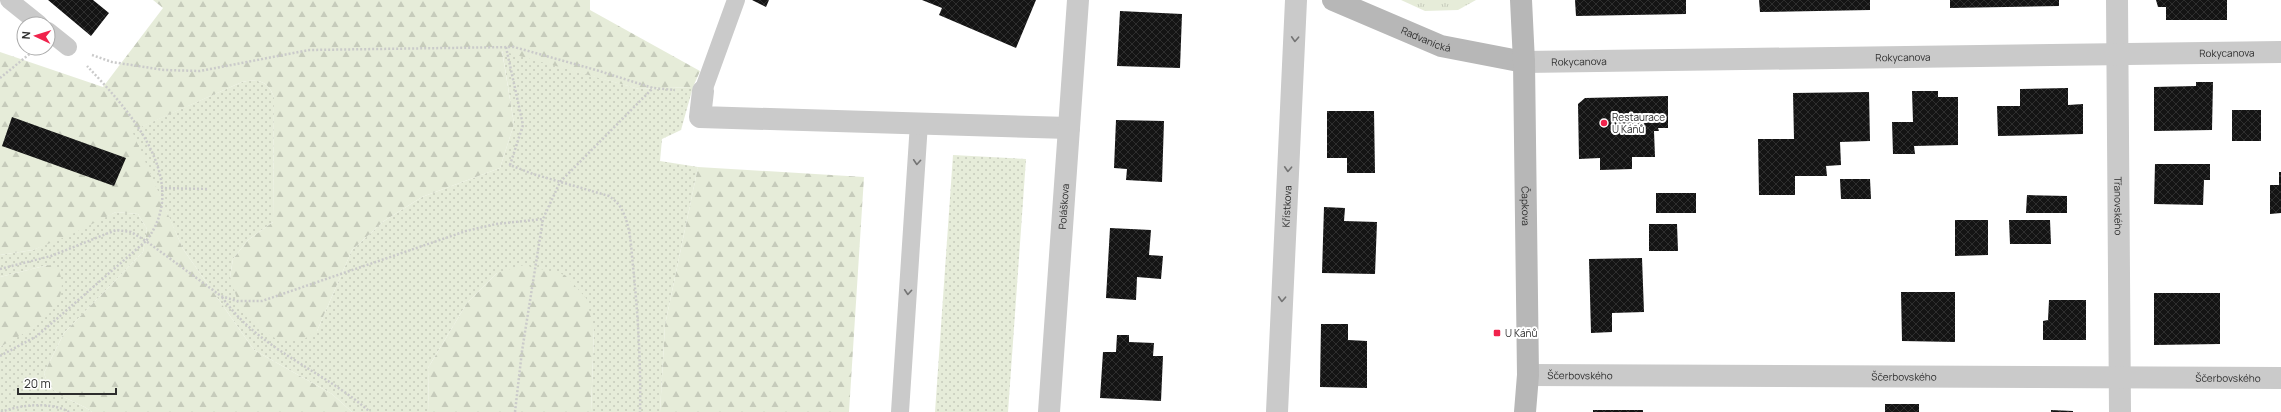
<svg xmlns="http://www.w3.org/2000/svg" width="2281" height="412" viewBox="0 0 2281 412" font-family="Manrope,sans-serif">
  <defs>
    <pattern id="grass-dots" width="8" height="8" patternUnits="userSpaceOnUse"><rect width="8" height="8" fill="#e6ecd9"/><path d="M2 2h.1M6 6h.1" fill="none" stroke="#c6cbbb" stroke-width="1.8" stroke-linecap="round"/></pattern>
    <pattern id="forest-firs" width="22" height="20" patternUnits="userSpaceOnUse"><rect width="22" height="20" fill="#e6ecd9"/><path d="M5 1l3.5 6h-7zM16 11l3.5 6h-7z" fill="#c6cbbb"/></pattern>
    <pattern id="park-tufts" width="24" height="20" patternUnits="userSpaceOnUse"><rect width="24" height="20" fill="#e6ecd9"/><path d="M3 7l-1-3M5 7V3M7 7l1-3M15 17l-1-3M17 17v-4M19 17l1-3" fill="none" stroke="#c6cbbb"/></pattern>
    <pattern id="building-cross-hatch" width="8" height="8" patternUnits="userSpaceOnUse"><rect width="8" height="8" fill="#141414"/><path d="M0 0l8 8M0 8l8-8" fill="none" stroke="#2e2e2e"/></pattern>
  </defs>
  <rect width="100%" height="100%" fill="#fff"/>
  <path fill="url(#grass-dots)" d="M 502,50 L 639,89 L 693,87 L 681,130 L 662,139 L 660,161 L 698,167 L 665,325 L 660,412 L 591,412 L 594,329 L 497,273 L 467,303 L 428,368 L 429,412 L 352,412 L 332,394 L 254,350 L 183,249 L 131,131 L 242,82 C 258,79 269,81 274,98 L 273,222 L 248,240 L 233,259 L 230,277 L 317,331 L 352,250 L 384,221 L 422,197 L 500,168 L 514,124 Z
    M 953,155 L 1026,159 L 1008,412 L 935,412 Z
    M 116,212 L 138,214 L 147,229 L 143,252 L 64,333 L 44,373 C 51,399 74,398 92,412 L 0,412 L 0,347 C 24,332 45,324 58,298 L 48,265 L 0,277 L 0,255 L 33,250 Z"/>
  <path fill="url(#forest-firs)" d="M 153,0 L 590,0 L 590,10 L 700,71 L 693,87 L 639,89 L 502,51 L 514,124 L 500,168 L 422,197 L 384,221 L 352,250 L 317,331 L 304,339 L 291,341 L 275,338 L 261,330 L 240,308 L 230,277 L 233,259 L 248,240 L 273,222 L 274,98 C 269,81 258,79 242,82 L 132,131 L 183,249 L 254,350 L 332,394 L 352,412 L 92,412 C 74,398 51,399 44,373 L 64,333 L 143,252 L 147,229 L 138,214 L 116,212 L 70,235 L 33,250 L 0,255 L 0,52 L 103,87 L 163,8 Z
    M 698,167 L 864,177 L 849,412 L 660,412 L 665,325 Z
    M 48,265 L 59,271 C 74,309 26,332 0,347 L 0,277 Z
    M 524,265 L 565,275 L 586,298 L 594,329 L 591,412 L 429,412 L 428,368 L 467,303 L 497,273 Z"/>
  <path fill="url(#park-tufts)" d="M 1401,0 L 1476,0 L 1458,10 L 1425,11 Z"/>
  <path fill="url(#building-cross-hatch)" d="M 48,0 L 93,0 L 109,13 L 91,36 Z
    M 752,0 L 769,0 L 766,7 Z
    M 922,0 L 1036,0 L 1016,48 L 939,15 L 942,8 Z
    M 1575,0 L 1686,0 L 1686,14 L 1576,16 Z
    M 1759,0 L 1870,0 L 1870,10 L 1760,12 Z
    M 1950,0 L 2059,0 L 2059,6 L 1950,8 Z
    M 2156,0 L 2227,0 L 2227,20 L 2166,20 L 2166,7 L 2158,7 Z
    M 1120,11 L 1182,14 L 1180,68 L 1117,66 Z
    M 2196,82 L 2213,82 L 2212,130 L 2154,131 L 2154,87 L 2196,86 Z
    M 2068,88 L 2068,105 L 2083,104 L 2083,134 L 1998,136 L 1997,106 L 2020,106 L 2020,89 Z
    M 1912,91 L 1938,91 L 1938,97 L 1958,97 L 1958,145 L 1914,146 L 1915,154 L 1893,154 L 1892,122 L 1913,122 Z
    M 1869,92 L 1870,141 L 1840,142 L 1841,165 L 1826,166 L 1827,176 L 1795,176 L 1795,195 L 1759,195 L 1758,139 L 1794,139 L 1793,93 Z
    M 1668,96 L 1668,128 L 1658,128 L 1659,131 L 1654,131 L 1655,157 L 1632,157 L 1632,169 L 1600,170 L 1600,158 L 1579,159 L 1578,104 L 1585,98 Z
    M 2232,110 L 2261,110 L 2261,141 L 2232,141 Z
    M 1327,111 L 1374,111 L 1375,173 L 1347,173 L 1347,158 L 1327,158 Z
    M 12,117 L 126,158 L 114,186 L 2,146 Z
    M 1116,120 L 1164,121 L 1162,182 L 1126,180 L 1127,169 L 1114,168 Z
    M 2155,164 L 2210,164 L 2210,180 L 2204,180 L 2203,205 L 2154,204 Z
    M 2279,172 L 2281,172 L 2281,213 L 2270,214 L 2270,185 L 2279,185 Z
    M 1840,179 L 1870,179 L 1871,199 L 1841,199 Z
    M 1656,193 L 1696,193 L 1696,213 L 1656,213 Z
    M 2027,195 L 2067,196 L 2067,213 L 2026,213 Z
    M 1324,207 L 1345,208 L 1344,221 L 1377,222 L 1375,274 L 1322,273 Z
    M 1955,220 L 1988,220 L 1988,255 L 1955,256 Z
    M 2009,220 L 2050,220 L 2051,244 L 2010,244 Z
    M 1649,224 L 1677,224 L 1678,251 L 1649,251 Z
    M 1110,228 L 1151,230 L 1149,255 L 1163,256 L 1161,279 L 1137,277 L 1136,300 L 1106,298 Z
    M 1642,258 L 1644,312 L 1612,313 L 1612,332 L 1591,333 L 1589,259 Z
    M 1901,292 L 1955,292 L 1955,342 L 1902,341 Z
    M 2154,293 L 2220,293 L 2220,344 L 2154,345 Z
    M 2049,300 L 2086,300 L 2086,340 L 2043,340 L 2043,321 L 2048,320 Z
    M 1321,324 L 1348,324 L 1348,340 L 1367,341 L 1367,388 L 1320,387 Z
    M 1117,335 L 1129,335 L 1129,342 L 1154,343 L 1153,356 L 1163,356 L 1161,401 L 1100,398 L 1103,352 L 1116,352 Z
    M 1885,404 L 1919,404 L 1919,412 L 1885,412 Z
    M 1593,410 L 1643,410 L 1643,412 L 1593,412 Z
    M 2051,410 L 2073,411 L 2073,412 L 2051,412 Z"/>
  <g fill="none" stroke-linecap="round" stroke-linejoin="round">
    <path stroke="#cacaca" stroke-width="2.5" stroke-dasharray="2 2" stroke-linecap="butt" d="M 506,47 L 523,125 L 510,165 L 533,174 L 609,196 C 616,201 620,205 623,212 C 631,229 631,248 633,266 C 638,315 641,363 640,412
      M 92,55 L 112,62 L 164,70 L 200,71 L 309,50 L 514,47 L 596,70 L 653,88 L 675,90
      M 0,78 L 32,52
      M 161,188 L 209,189
      M 0,269 L 51,256 L 116,230 L 131,232 L 146,241 C 193,180 128,109 87,66
      M 222,297 C 259,350 323,370 370,412
      M 0,356 L 37,336 L 146,241 L 221,296 L 237,301 L 262,301 L 466,231 L 496,224 L 543,219 L 560,182 L 653,88
      M 1,412 C 20,405 50,401 69,412
      M 515,412 L 522,351 L 543,219"/>
    <path stroke="#cacaca" stroke-width="18" d="M 9,0 L 39,24
      M 48,31 L 68,47
      M 703,91 L 736,0
      M 900,412 L 919,123"/>
    <g stroke="#cacaca" stroke-width="22">
      <path id="s1" d="M 2117,0 L 2120,412"/>
      <path id="s2" d="M 1524,62 L 2281,52"/>
      <path d="M 703,91 L 700,117 L 1069,128"/>
      <path id="s3" d="M 1528,375 L 2281,378"/>
      <path id="s4" d="M 1049,412 L 1078,0"/>
      <path id="s5" d="M 1277,412 L 1296,0"/>
    </g>
    <g stroke="#b7b7b7" stroke-width="22">
      <path id="s6" d="M 1333,0 L 1441,46 L 1524,62"/>
      <path id="s7" d="M 1521,0 L 1524,62 L 1528,375 L 1525,412"/>
    </g>
  </g>
  <defs><path id="oneway-chevron" d="M-2-3.5L2.5 0L-2 3.5" fill="none" stroke-width="1.6" stroke-linecap="round" stroke-linejoin="round"/></defs>
  <g stroke="#747474">
    <use href="#oneway-chevron" transform="translate(1295 39) rotate(93)"/>
    <use href="#oneway-chevron" transform="translate(917 162) rotate(94)"/>
    <use href="#oneway-chevron" transform="translate(1288 169) rotate(93)"/>
    <use href="#oneway-chevron" transform="translate(908 292) rotate(94)"/>
    <use href="#oneway-chevron" transform="translate(1282 299) rotate(93)"/>
  </g>
  <g fill="#f0234c" stroke="#fff" stroke-width="1.5">
    <circle cx="1604" cy="123" r="4"/>
    <rect x="1493" y="329" width="8" height="8" rx="2"/>
  </g>
  <g text-anchor="middle" stroke-width="4" stroke-linejoin="round" paint-order="stroke">
    <g font-size="10" fill="#2d2d2d" stroke="#fff">
      <text dy="4" stroke="none"><textPath href="#s6" startOffset="101">Radvanická</textPath></text>
      <text dy="4" stroke="none"><textPath href="#s2" startOffset="703">Rokycanova</textPath></text>
      <text dy="4" stroke="none"><textPath href="#s2" startOffset="379">Rokycanova</textPath></text>
      <text dy="4" stroke="none"><textPath href="#s2" startOffset="55">Rokycanova</textPath></text>
      <text dy="4" stroke="none"><textPath href="#s4" startOffset="206">Poláškova</textPath></text>
      <text dy="4" stroke="none"><textPath href="#s5" startOffset="206">Křístkova</textPath></text>
      <text dy="4" stroke="none"><textPath href="#s7" startOffset="206">Čapkova</textPath></text>
      <text dy="4" stroke="none"><textPath href="#s1" startOffset="206">Třanovského</textPath></text>
      <text dy="4" stroke="none"><textPath href="#s3" startOffset="52">Ščerbovského</textPath></text>
      <text dy="4" stroke="none"><textPath href="#s3" startOffset="376">Ščerbovského</textPath></text>
      <text dy="4" stroke="none"><textPath href="#s3" startOffset="700">Ščerbovského</textPath></text>
    </g>
    <g font-size="10" fill="#2d2d2d" stroke="#fff" text-anchor="start">
      <text x="1612" y="121">Restaurace<tspan x="1612" dy="12">U Káňů</tspan></text>
      <text x="1505" y="337">U Káňů</text>
    </g>
  </g>
  <g transform="translate(36 36) rotate(274)"><circle r="19" fill="#ffffff" stroke="#ababab"/>
  <path d="M0-3L7 15L0 10L-7 15Z" fill="#f0234c"/>
  <text y="-6" font-size="11" font-weight="bold" text-anchor="middle" fill="#2d2d2d">N</text>
  </g>
  <path d="M18 388v6h98v-6" fill="none" stroke="#2d2d2d" stroke-width="2"/>
  <text x="24" y="388" font-size="12" fill="#2d2d2d" stroke="#ffffff" stroke-width="3" paint-order="stroke">20 m</text>
</svg>
